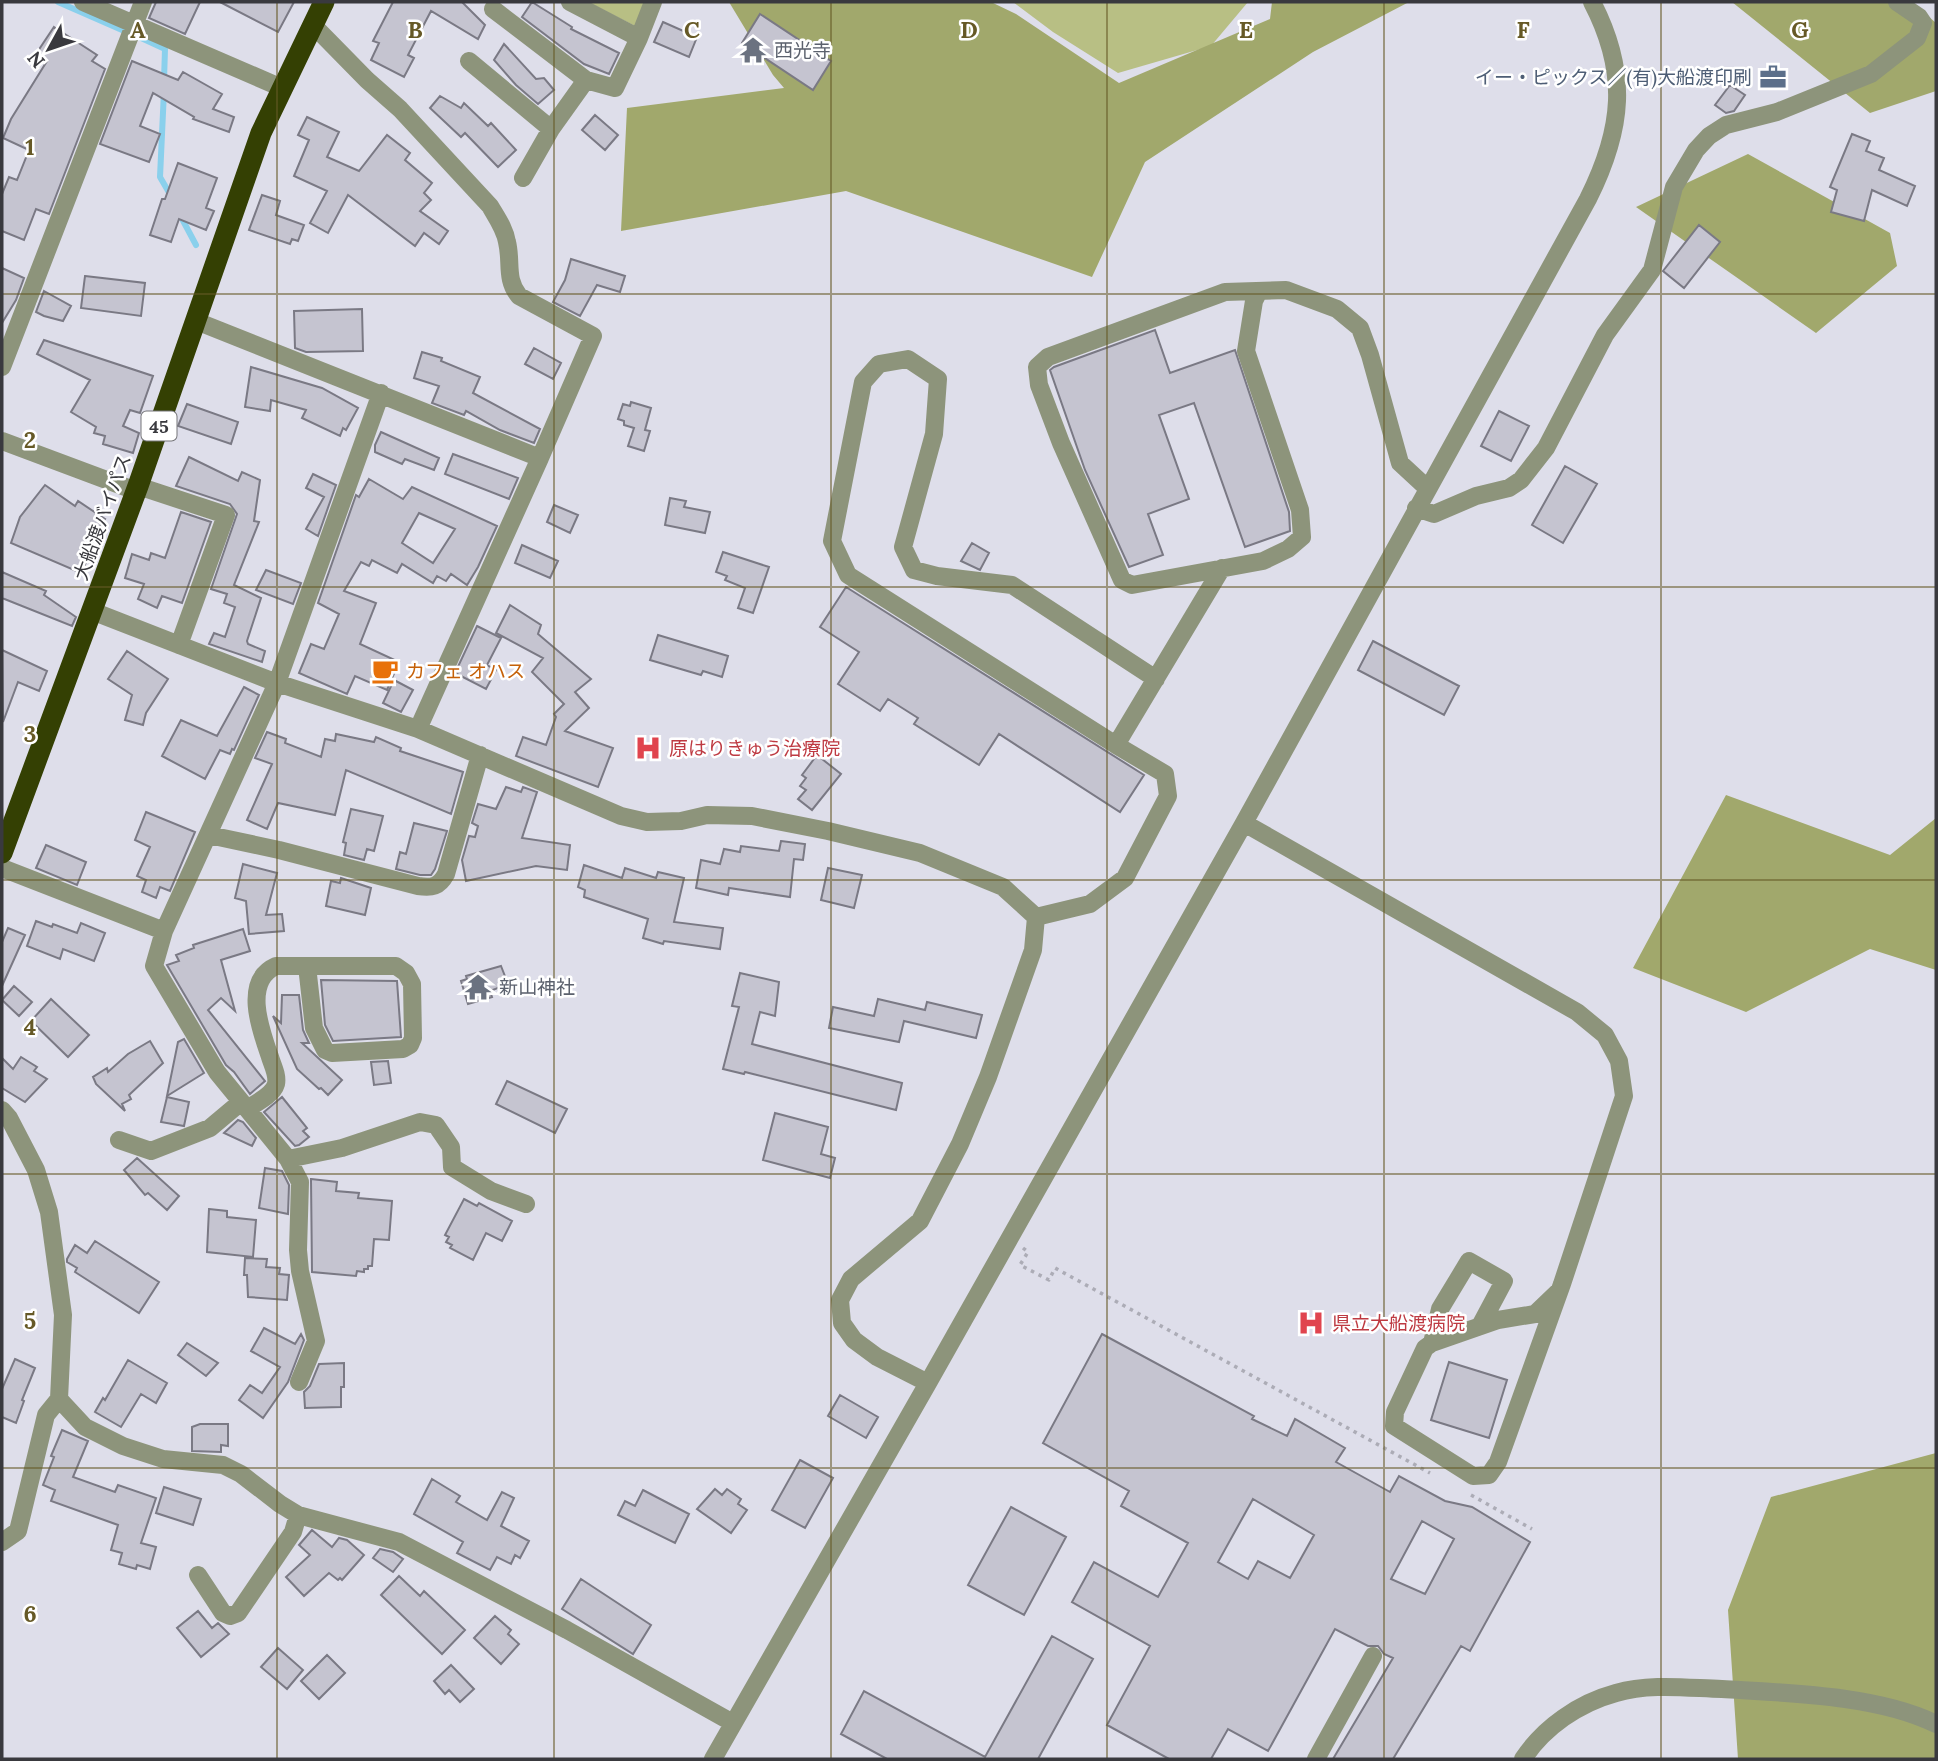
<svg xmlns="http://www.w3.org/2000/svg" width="1938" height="1761" font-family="Lora,'Noto Sans JP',serif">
	<rect width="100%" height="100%" fill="#dedeea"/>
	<path fill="#b8bf84" d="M588,2h60l-11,25z
		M1013,2h235l-37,44 -93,27 -65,-41z"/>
	<path fill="#a1a86c" d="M729,2h262l25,12 103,69 151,-64 2,-17h137l-96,50 -168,110 -53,115 -246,-86 -225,40 6,-123 157,-20 -11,-13z
		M1732,2h180l24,21v68l-66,22z
		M1748,154l142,79 7,33 -81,67 -180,-126z
		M1726,795l164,60 46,-37v152l-66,-21 -124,63 -113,-44z
		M1936,1453v306h-198l-10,-149 43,-113z"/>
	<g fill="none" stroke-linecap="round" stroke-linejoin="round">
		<path stroke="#8ad0ec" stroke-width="6" d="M58,2l64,28
			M139,37l26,12 -1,31
			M164,91l-4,86 11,19
			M180,215l16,30"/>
	</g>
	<path fill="#c5c4d0" stroke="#7a7984" stroke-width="2" fill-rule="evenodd" d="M156,2h44l-15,32 -36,-16z
		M220,2h74l-16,30z
		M393,2h69l23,23 -7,14 -47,-28 -23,44 6,3 -10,19 -33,-17 8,-17 -6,-2z
		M532,2l40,25 -1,2 48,24 -10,21 -25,-10 -62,-47z
		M760,14l71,47 -18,29 -71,-47z
		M663,22l34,15 -8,20 -35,-15z
		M54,27l43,28 -5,6 13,8 -56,145 -13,-5 -12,31 -22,-9v-37l7,-17 8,3 12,-30 -26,-12 8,-19 36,-58 -11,-7z
		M504,44l32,35 8,-1 10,12 -16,14 -22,-19 -22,-25z
		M132,61l46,19 5,-8 39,22 -9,15 21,8 -5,15 -36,-13 1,-2 -41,-24 -13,33 20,8 -11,28 -49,-18z
		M1730,85l15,10 -11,16 -8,2 -11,-8z
		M440,96l21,12 3,-5 24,23 3,-3 25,27 -18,17 -33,-34 -4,4 -31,-29z
		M595,115l23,20 -13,15 -23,-20z
		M307,117l32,15 -12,25 32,14 28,-36 23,18 -5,7 27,23 -8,10 7,7 -11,11 28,20 -9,13 -15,-11 -9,13 -67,-51 -20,38 -18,-10 17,-32 -33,-15 15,-36 -11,-5z
		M1852,134l18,7 -4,10 18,7 -5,12 36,16 -8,20 -35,-16 -8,31 -33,-9 6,-22 -7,-3z
		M178,163l39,15 -11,30 8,3 -8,19 -27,-11 -8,23 -21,-7 12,-36h3z
		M262,195l18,6 -4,14 28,10 -6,16 -6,-2 -2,5 -41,-14z
		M1699,225l21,17 -36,46 -21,-17z
		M571,259l54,17 -5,16 -23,-7 -17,31 -27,-14 12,-22z
		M2,268l22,10 -8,22 -14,23z
		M85,276l60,7 -4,33 -60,-8z
		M44,291l27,15 -8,15 -19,-5 -8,-4z
		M362,309l1,42 -57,1 -11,-4 -1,-37z
		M1155,330l15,43 65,-23 54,162 1,19 -45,16 -51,-144 -35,12 30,84 -41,15 15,41 -34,12 -44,-97 -35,-100 4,-3z
		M44,340l109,36 -13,37 -10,-3 -7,16 16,7 -6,20 -30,-9 2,-8 -11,-3 2,-6 -25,-15 19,-32 -53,-26z
		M534,348l27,15 -8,16 -28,-15z
		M422,352l20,6 -1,3 39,16 -7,16 67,36 -6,14 -34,-13 -34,-19 -2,4 -32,-12 7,-17 -25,-8z
		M251,367l71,21 36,20 -12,22 -3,-2 -3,8 -38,-18 4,-8 -35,-10 -1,11 -25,-4z
		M631,402l20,6 -6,22 5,1 -6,20 -16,-5 6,-18 -10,-3v-4l-6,-2 5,-15 7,2z
		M187,404l51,18 -7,22 -53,-18z
		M1499,411l30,15 -18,35 -30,-15z
		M381,432l58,26 -5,12 -29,-11 -3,5 -27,-12v-7z
		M453,454l65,24 -9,21 -64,-25z
		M189,457l49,24 4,-9 18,8 -6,41 5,1 -25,63 27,13 -14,43 1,3 17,7 -3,11 -53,-18 5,-11 11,4 10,-30 -11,-4 3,-9 -16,-5 26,-75 -7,-10 -54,-18z
		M1565,466l32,18 -34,59 -31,-18z
		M313,474l23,11 -18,51 -12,-7 18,-32 -18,-9z
		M369,479l34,20 9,-12 85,39 -19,41 -11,18 -16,-11 -5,7 -9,-5 -4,7 -31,-19 -5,9 -25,-13 -3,6 -8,-4 -17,29 32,12 -16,41 39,18 -12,28 -32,-14 -8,18 -48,-21 12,-29 13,5 15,-35 -21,-11 38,-108 3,2zM419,513l36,16 -22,34 -31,-20z
		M45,485l30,21 3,-5 27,18 -22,31 7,4 -9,19 -70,-30 9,-26z
		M670,498l16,3 -2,6 26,5 -5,21 -40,-8z
		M554,505l24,10 -8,18 -23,-11z
		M181,512l30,10 -29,81 -20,-7 -5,12 -19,-9 6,-15 -19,-6 7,-24 17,6 2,-7 14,5z
		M972,543l17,10 -9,17 -19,-9z
		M522,545l36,16 -8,17 -35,-15z
		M723,552l46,15 -16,46 -15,-5 7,-20 -20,-8 2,-4 -11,-4z
		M266,570l35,13 -8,21 -37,-14z
		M2,572l44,19 -2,4 32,22 -4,9 -70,-28z
		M846,587l298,188 -24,37 -121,-78 -20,31 -65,-41 4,-6 -30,-19 -8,12 -42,-27 21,-32 -39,-25z
		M510,605l31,20 -3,9 53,45 -16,13 14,16 -24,23 48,17 -15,39 -82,-31 7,-19 23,8 10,-28 -2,-3 10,-10 -32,-32 11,-14 -47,-25z
		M477,626l24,12 -14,27 9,5 -10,19 -31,-16z
		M658,635l70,21 -6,21 -19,-6 -2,4 -51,-15z
		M1373,641l86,45 -15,29 -86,-45z
		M2,650l45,21 -8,20 -21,-9 -15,40z
		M127,651l41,28 -22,34 -3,12 -18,-5 7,-25 -24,-16z
		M394,680l19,10 -12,22 -18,-9z
		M244,687l15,8 -25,55 -2,-1 -2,5 -10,-4 -15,29 -43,-23 19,-36 36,16z
		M267,732l19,7 -1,4 36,14 4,-18 10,2 1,-7 38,8 2,-5 25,11 -1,3 63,21 -12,42 -105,-44 -11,45 -57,-12 -11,26 -20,-9 25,-56 -17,-6z
		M817,755l24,19 -29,36 -14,-11 8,-9 -6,-4 6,-8 -4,-3z
		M506,787l15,5 2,-5 14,5 -15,46 48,7 -3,25 -31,-4 -70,15 -4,-21 7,-24 6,1 3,-11 -6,-3 6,-19 18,5z
		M351,809l32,7 -9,35 -7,-2 -3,11 -20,-5 2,-12 -3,-1z
		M146,812l49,20 -25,59 -10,-4 -4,11 -14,-6 4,-12 -9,-4 13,-29 -15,-7z
		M414,823l33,8 -12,38 -4,6h-11l-24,-6 4,-17 6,2z
		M781,841l24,3 -2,16 -9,-1 -4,38 -61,-9 -1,7 -32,-7 5,-28 19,4 4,-15 16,3 1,-6 38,5z
		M46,845l40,17 -9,23 -41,-17z
		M243,864l34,9 -11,42 16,-1 2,17 -35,3 -3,-33 -11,-3z
		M584,865l38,13 3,-10 31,10 2,-6 26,6 -10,44 49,6 -3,21 -56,-8 -1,3 -20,-6 5,-19 -64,-22 1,-7 -7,-3z
		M828,868l34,7 -8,33 -33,-8z
		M341,878l30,10 -6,27 -39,-9 5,-25 9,2z
		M36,921l16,6 1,-3 24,9 4,-10 24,10 -11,28 -31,-12 -3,10 -33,-13z
		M8,928l17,7 -23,51v-44z
		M243,929l7,22 -29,9 14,51 -14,-13 -13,12 57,71 -15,13 -16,-22 -8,-7 -59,-100 12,-4 -3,-6 18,-7 -1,-3z
		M501,966l7,18 -18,7 2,6 -24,7 -7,-23 6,-2 -1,-3z
		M740,973l39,9 -4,34 -15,-4 -8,32 150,39 -6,27 -151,-38 -1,2 -21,-5 16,-62 -7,-1z
		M321,980l76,1 4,56 -68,4 -8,-16z
		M14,986l18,16 -13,14 -17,-16z
		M282,995h17l4,35 6,13h-7l40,37 -14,15 -7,-7 -2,1 -22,-20 -24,-53 8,7z
		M51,999l38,36 -21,22 -37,-36z
		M878,999l47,11 2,-8 55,13 -6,23 -72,-17 -5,21 -70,-14 4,-21 41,9z
		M184,1039l20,34 -37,23 11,-54z
		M150,1041l13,22 -34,32 2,4 -9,5 3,7 -29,-27 -3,-7 14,-9 1,4 20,-18z
		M21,1057l16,10 -3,4 13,8 -22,23 -23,-14v-30l11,11z
		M388,1061l3,22 -17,2 -3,-23z
		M507,1081l60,28 -12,24 -59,-29z
		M167,1097l22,5 -5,24 -23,-4z
		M282,1097l25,31 -4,3 6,6 -10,8 -4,1 -31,-34z
		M775,1113l53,14 -7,27 14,4 -5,20 -67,-18z
		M238,1120l5,2 13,16 -4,8 -28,-13z
		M137,1158l42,38 -12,14 -19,-17 -3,2 -21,-25z
		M265,1168l17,3 7,14 -1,29 -29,-6z
		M311,1179l26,3 -1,9 23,2 -1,5 34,3 -3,39 -15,-1 -2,27h-4v3h-4v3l-7,-1 -1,5 -44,-4z
		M464,1199l13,7 2,-3 33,18 -10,20 -16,-8 -13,27 -23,-12 2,-3 -6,-3 3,-5 -4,-2z
		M209,1209l18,2v6l29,3 -3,37 -46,-5z
		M95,1241l64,41 -20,31 -64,-41 2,-4 -10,-6v-3l8,-14 12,8z
		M245,1258l22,1 -1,8 14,1 -1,6 10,1 -2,25 -39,-3 -1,-22h-3z
		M264,1328l31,16 6,-10 3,6 -16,42 -25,36 -24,-18 11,-15 12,8 18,-26 -29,-16z
		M1102,1334l152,82 -2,3 35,17 8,-17 50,29 -9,14 54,30 9,-16 46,25 27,6 58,35 -60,109 -9,-5 -68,113h-60l60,-101 -9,-4 -6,-8h-10l-33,-17 -67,122 -40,-22 -17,30h-42l-62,-34 43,-79 -78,-44 22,-40 64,35 30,-54 -67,-37 8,-15 -86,-48zM1253,1499l61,36 -24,43 -32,-17 -10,18 -30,-17zM1422,1521l32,18 -29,55 -34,-15z
		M187,1343l31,20 -12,13 -28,-21z
		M15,1359l20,9 -13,32 2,1 -8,22 -14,-6v-28z
		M128,1360l39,23 -11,20 -15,-9 -20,33 -26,-15 8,-14 2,2z
		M1449,1362l58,18 -18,58 -58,-18z
		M344,1363v24h-3v20l-36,1 -1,-16 6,-6 9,-22z
		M840,1395l38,22 -12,21 -38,-22z
		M200,1424h28v22l-7,-1v7l-29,-1v-24z
		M62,1430l26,11 -15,36 42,15 3,-7 38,13 -15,45 15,4 -6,22 -13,-4 -1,4 -17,-5 3,-11 -11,-3 7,-25 -67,-24 4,-11 -12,-5 11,-28 -3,-1z
		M800,1460l33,18 -28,50 -33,-18z
		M432,1479l28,17 -4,6 31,18 15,-28 12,6 -13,28 28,15 -9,17 -5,-3 -4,9 -14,-7 -7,13 -33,-17 6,-11 -49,-28z
		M164,1487l37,12 -8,26 -37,-12z
		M715,1489l7,6 5,-6 14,10 -3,5 9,6 -16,23 -34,-24z
		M643,1490l46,24 -14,29 -57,-28 7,-14 10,5z
		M1011,1507l55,30 -42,78 -56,-30z
		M312,1530l20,17 7,-9 8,2 17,15 -22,25 -2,-2 -2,2 -9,-7 -25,23 -18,-19 24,-22 -11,-10z
		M380,1549l13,3 10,7 -10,13 -20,-14z
		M399,1576l21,20 4,-5 41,39 -23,24 -61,-59z
		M581,1579l70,46 -18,29 -71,-45z
		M198,1611l14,17 6,-5 11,11 -28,23 -24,-29z
		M495,1616l16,14 -3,4 11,10 -18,20 -27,-26z
		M1052,1636l41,23 -55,100h-151l-46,-25 23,-43 121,66z
		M278,1648l25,22 -16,19 -26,-22z
		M327,1655l18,18 -26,26 -18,-18z
		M451,1665l23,24 -14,13 -11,-12 -4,4 -11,-13z"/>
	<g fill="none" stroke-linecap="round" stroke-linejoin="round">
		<path stroke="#acacb6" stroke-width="3.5" stroke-dasharray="3.5 5" stroke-linecap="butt" d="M1023,1248l5,4 -8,13 29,15 6,-12 375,205
			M1471,1495l61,34"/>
		<path stroke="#8d947b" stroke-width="18" d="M83,2l199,86
			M570,2l69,36 14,-36
			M493,9l93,71 29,8 24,-50
			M313,25l54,55 33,29 90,97c7,12 15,23 17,36 5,20 -2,37 12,54l74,40 -53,122
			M469,61l82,68
			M523,178l28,-49 35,-49
			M1259,291l-5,10 -8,50 54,159 2,27 -14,12 -25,12 -131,24 -10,-5 -61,-137 -22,-58 -2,-18 11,-10 177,-65 61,-2 51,19 23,19 10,27 30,108 27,25
			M196,321l344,137 -122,271
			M2,367l141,-365
			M2,441l134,50
			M138,486l88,29 -47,130
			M1416,508l18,6 42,-18 33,-8 12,-8 25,-32 59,-113 47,-65 22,-83 22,-37 13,-14 17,-11 51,-13 94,-38 46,-36 6,-15 -4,-6 -22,-15
			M92,611l185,72 141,46 203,87 26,6 34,-1 26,-6 45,1 76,15 92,22 83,34 33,30 -3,33 -45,127 -28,67 -40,77 -69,58 -11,21 2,23 12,17 23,17 51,26
			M1156,679l-144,-94 -75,-9 -23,-6 -11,-23 31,-113 4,-55 -30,-20 -29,5 -16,18 -31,159 16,34 268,170 106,-177
			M1244,823l333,189 28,23 14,26 5,35 -62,188 -64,178 -9,13 -16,1 -79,-50 1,-14 30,-64 7,-5 66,-23 37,-6 24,-23
			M209,835l70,15 139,36c14,2 21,1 28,-12l34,-119
			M2,868l162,63 113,-248 104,-290
			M1036,917l54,-13 35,-26 43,-82 -3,-22 -49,-29
			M164,931l-10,35 63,106 71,87 54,-11 78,-26 16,3 15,22 1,20 39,24 35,13
			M247,1109c9,-6 26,-14 29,-25 2,-9 -4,-20 -6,-27 -9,-26 -28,-76 6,-91h120l10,7 6,11 1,54 -3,7 -7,4 -71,4 -7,-3 -11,-22 -7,-62
			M2,1110l7,8 27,52 13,42 14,103 -4,84 -13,16 -28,116 -16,11
			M119,1140l32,11 59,-23 31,-26
			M288,1159l12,23 -2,68 2,21 16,70 -17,41
			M1432,1343l8,-34 29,-48 35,20 -24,45
			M59,1399l26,28 38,19 40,13 60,6 18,9 39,30 18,11 101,27 168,88 166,93
			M198,1575l25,38 7,3 8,-3 55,-81 5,-17
			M713,1759l215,-376 316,-560 344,-624c35,-70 41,-126 4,-197
			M1316,1759l57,-103
			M1523,1759c21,-32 56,-56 93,-66 34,-10 71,-5 106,-4 65,4 156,6 214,35"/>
		<path stroke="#344003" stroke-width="21" d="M2,853l136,-367 123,-353 63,-131"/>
	</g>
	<path fill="none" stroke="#665926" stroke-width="2" stroke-opacity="0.55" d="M277,2v1757M554,2v1757M831,2v1757M1107,2v1757M1384,2v1757M1661,2v1757M2,294h1934M2,587h1934M2,880h1934M2,1174h1934M2,1468h1934"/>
	<defs>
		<g id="temple-bare" transform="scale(2.1)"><path d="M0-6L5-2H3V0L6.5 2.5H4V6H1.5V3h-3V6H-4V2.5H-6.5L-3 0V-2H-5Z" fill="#6b7280" stroke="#fff" stroke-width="2.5" paint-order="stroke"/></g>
		<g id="office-bare" transform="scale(2.1)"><path d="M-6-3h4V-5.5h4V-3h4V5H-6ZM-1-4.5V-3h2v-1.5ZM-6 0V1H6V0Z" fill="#5c6f8a" stroke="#fff" stroke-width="2.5" paint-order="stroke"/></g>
		<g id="cafe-bare" transform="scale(2.1)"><path d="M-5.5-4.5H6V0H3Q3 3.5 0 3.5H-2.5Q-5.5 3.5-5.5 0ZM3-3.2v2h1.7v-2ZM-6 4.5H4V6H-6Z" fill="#e8710a" stroke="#fff" stroke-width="2.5" paint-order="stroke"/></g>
		<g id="hospital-bare" transform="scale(2.1)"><path d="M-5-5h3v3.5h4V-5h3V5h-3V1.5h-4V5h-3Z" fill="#e0444e" stroke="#fff" stroke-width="2.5" paint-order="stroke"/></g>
	</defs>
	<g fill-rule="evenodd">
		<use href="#temple-bare" x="753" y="50"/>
		<use href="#office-bare" x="1773" y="77"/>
		<use href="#cafe-bare" x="385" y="671"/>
		<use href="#hospital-bare" x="648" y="748"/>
		<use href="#temple-bare" x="478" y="987"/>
		<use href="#hospital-bare" x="1311" y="1323"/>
	</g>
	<g text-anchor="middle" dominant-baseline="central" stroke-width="5" stroke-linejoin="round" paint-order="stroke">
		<rect fill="#fff" stroke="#747478" stroke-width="2" x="141.5" y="411.5" width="35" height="29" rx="5"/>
		<g font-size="18" font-weight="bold" fill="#39393e">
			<text x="159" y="426">45</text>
		</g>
		<g font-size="19" fill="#5b616d" stroke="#fff" text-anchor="start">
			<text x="774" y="50">西光寺</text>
			<text x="499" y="987">新山神社</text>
		</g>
		<g font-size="19" fill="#4e5e75" stroke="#fff" text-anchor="end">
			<text x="1752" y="77">イー・ピックス／(有)大船渡印刷</text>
		</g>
		<g font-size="19" fill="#39393e" stroke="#fff">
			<text transform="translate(102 517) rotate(-70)">大船渡バイパス</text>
		</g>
		<g font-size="19" fill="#c56008" stroke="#fff" text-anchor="start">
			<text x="406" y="671">カフェ オハス</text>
		</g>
		<g font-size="19" fill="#be3a42" stroke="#fff" text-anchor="start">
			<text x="669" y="748">原はりきゅう治療院</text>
			<text x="1332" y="1323">県立大船渡病院</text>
		</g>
	</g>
	<g font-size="23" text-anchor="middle" font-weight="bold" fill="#665926" stroke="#fff" stroke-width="5" stroke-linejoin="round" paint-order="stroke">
		<text x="138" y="38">A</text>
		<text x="415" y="38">B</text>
		<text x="692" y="38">C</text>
		<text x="969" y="38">D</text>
		<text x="1246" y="38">E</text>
		<text x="1523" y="38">F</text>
		<text x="1800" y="38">G</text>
		<text x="30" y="155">1</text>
		<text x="30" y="448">2</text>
		<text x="30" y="742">3</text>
		<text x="30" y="1035">4</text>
		<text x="30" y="1329">5</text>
		<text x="30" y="1622">6</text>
	</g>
	<rect width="1938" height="1761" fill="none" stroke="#39393e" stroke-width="7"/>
	<g transform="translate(49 49) rotate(230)" stroke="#ffffff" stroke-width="5" paint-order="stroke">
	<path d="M0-5L12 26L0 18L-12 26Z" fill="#39393e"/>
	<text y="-10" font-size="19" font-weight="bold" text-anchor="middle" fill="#39393e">N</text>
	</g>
</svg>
